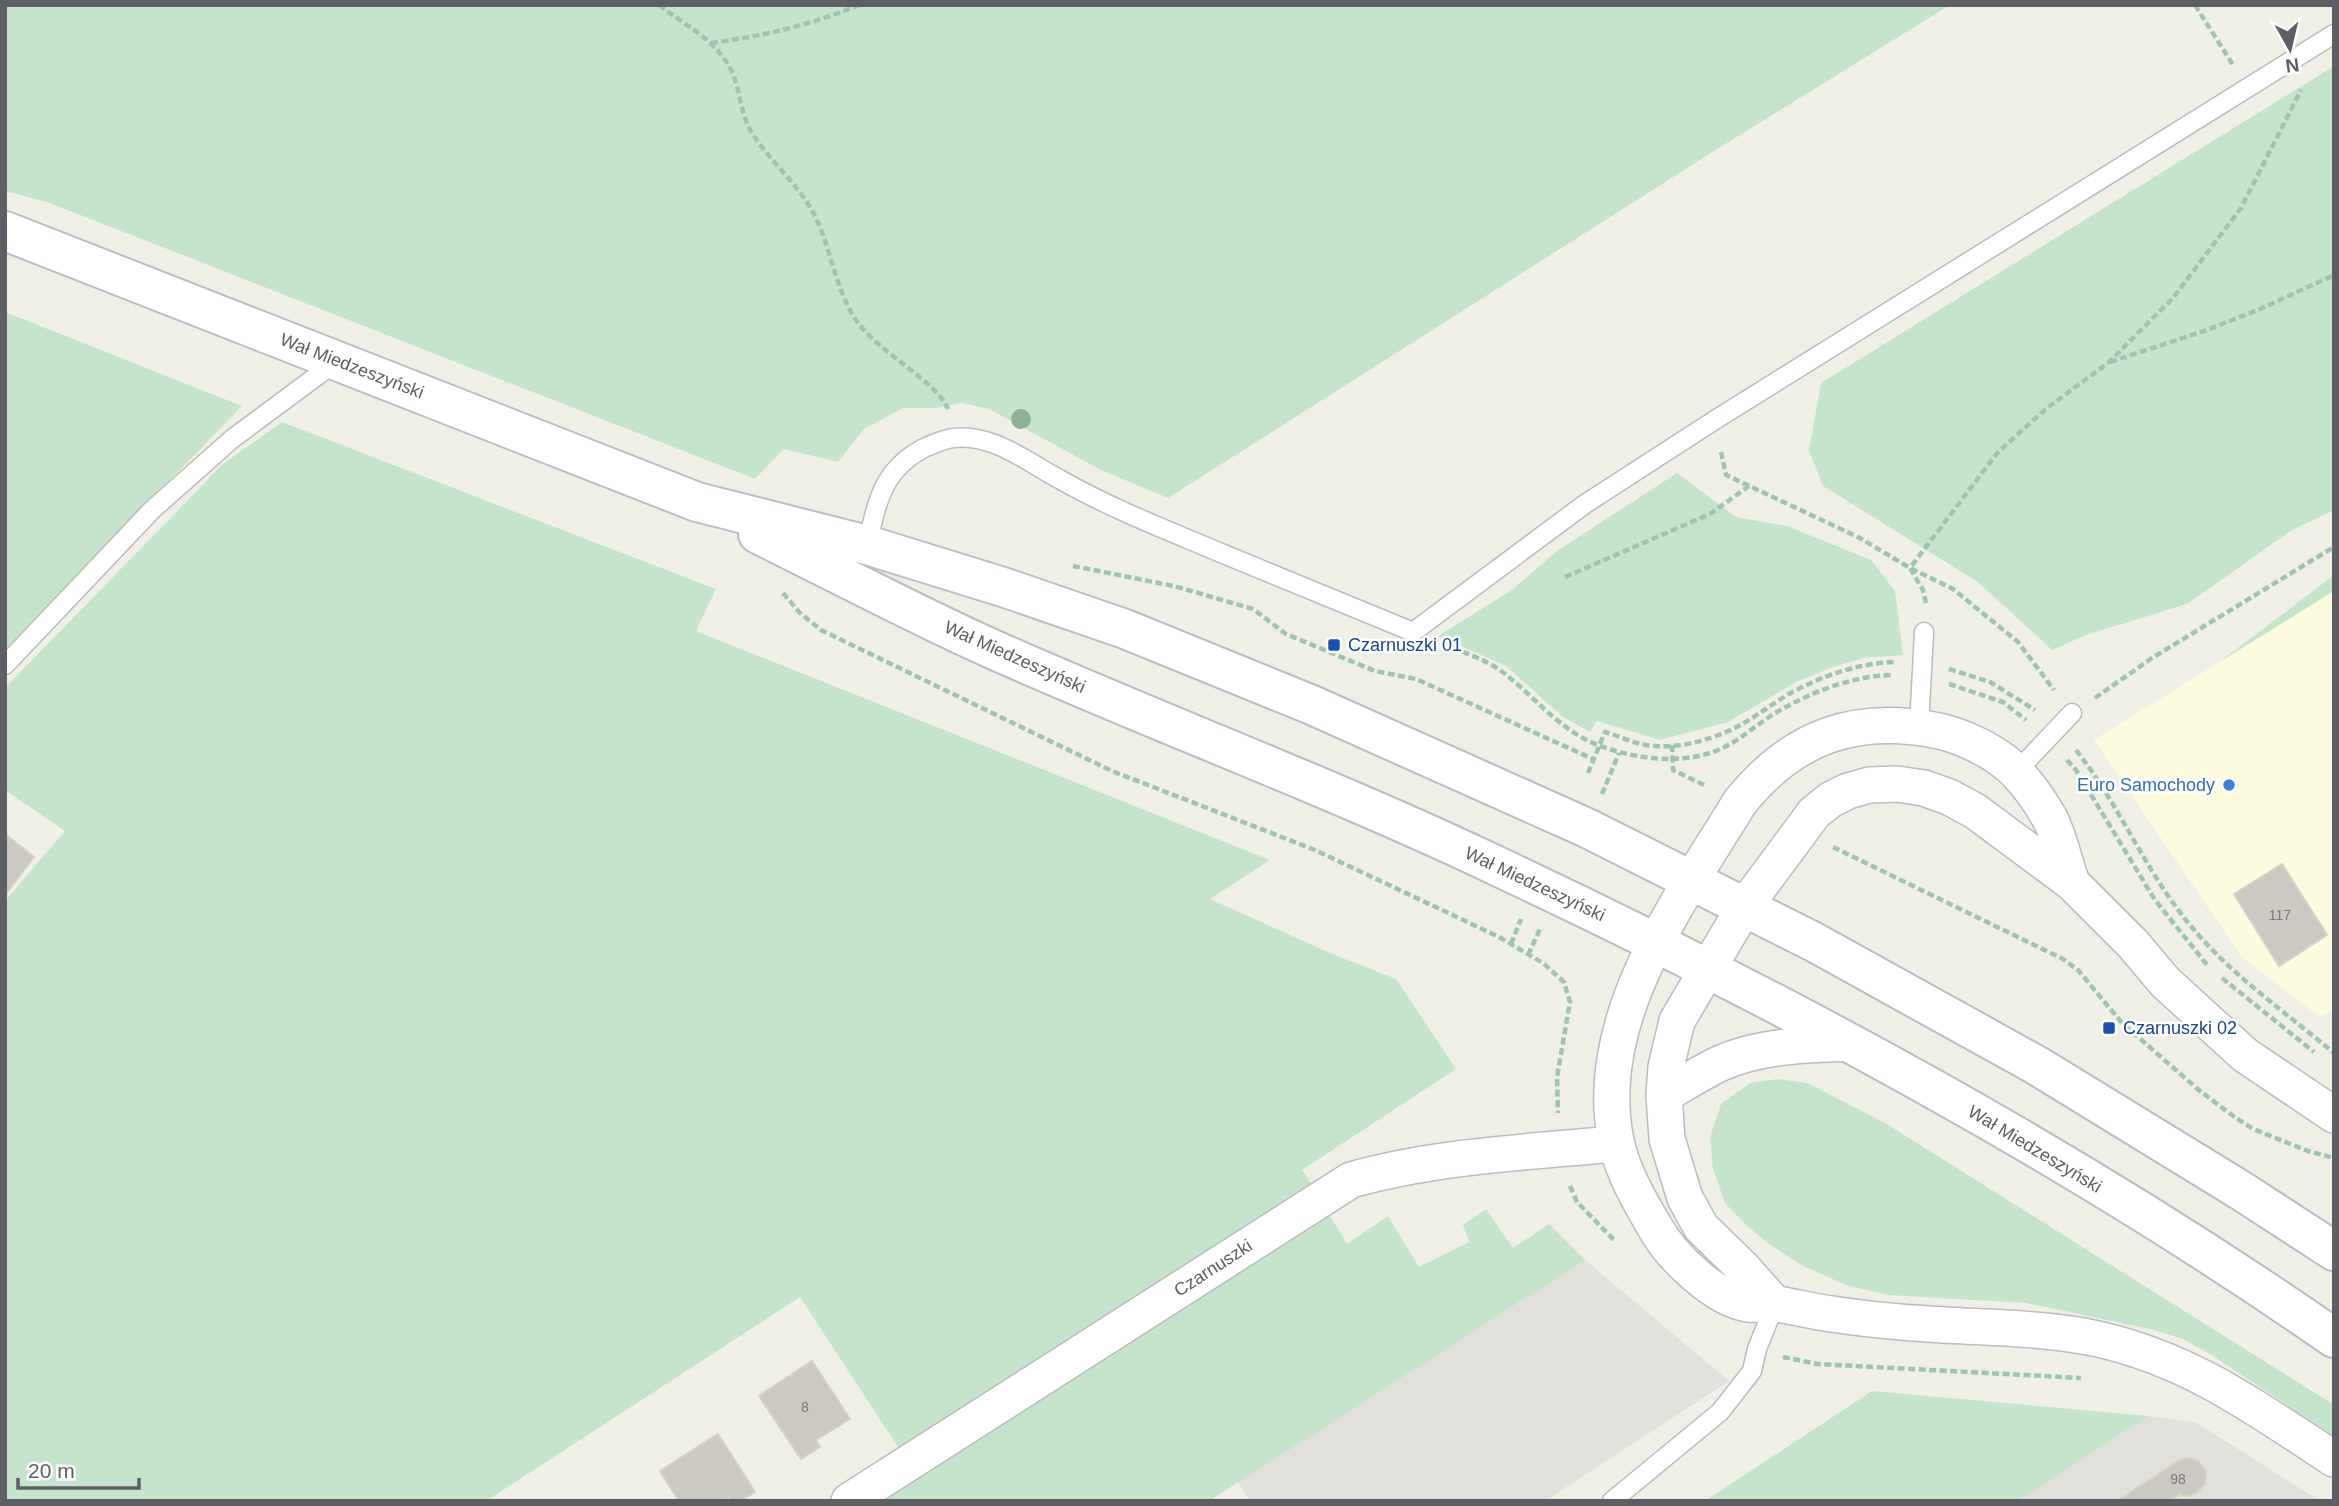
<svg xmlns="http://www.w3.org/2000/svg" width="2339" height="1506" font-family="Arial,sans-serif">
	<rect width="100%" height="100%" fill="#efefe6"/>
	<path fill="#fcfbde" d="M2334,591v422l-4,-2 -10,6 -78,-60 -148,-217z"/>
	<path fill="#e1e0da" d="M1585,1260l144,121 -184,120h-295l-12,-19z
		M2149,1416l48,7 123,78h-303z"/>
	<path fill="#c4e5cb" d="M5,5h1945l-236,146 -546,347 -67,-28 -112,-61 -27,-6 -26,5h-33l-39,21 -26,33 -54,-13 -29,30 -708,-277 -42,-11z
		M2334,66v444l-42,20 -105,74 -101,31 -34,15 -74,-68 -155,-96 -14,-35 12,-68z
		M5,312l237,94 -237,244z
		M282,422l434,167 -20,42 574,229 -60,39 120,54 66,26 60,90 -154,101 9,13 -409,270 -102,-156 -314,204h-481v-600l60,-70 -60,-41v-102l218,-224z
		M1677,473l59,44 51,9 84,34 24,31 8,64 -39,3 -31,9 -37,15 -68,40 -68,18 -63,-19 -7,11 -27,-15 -57,-51 -68,-30 74,-46 45,-39z
		M2334,575v16l-116,72z
		M1778,1079l29,4 78,40 449,282v31l-124,-82 -27,-15 -33,-10 -124,-26 -138,-8 -42,-10 -43,-19 -31,-20 -25,-20 -22,-23 -12,-34 -3,-32 11,-33 29,-21z
		M1326,1209l21,35 41,-28 31,51 50,-25 -6,-17 23,-16 27,39 36,-24 36,36 -376,241h-333z
		M1872,1391l277,25 -132,85h-312z"/>
	<path fill="#cbc9c2" stroke="#d3d2c5" stroke-width="2" d="M5,834l29,23 -29,38z
		M2282,864l45,71 -48,31 -45,-72z
		M812,1361l38,58 -34,21 4,7 -19,12 -42,-63z
		M718,1434l37,58 -15,9h-9l-2,-4 -6,4h-44l-19,-30z
		M2191,1458l8,4 7,9 -1,13 -9,9 -9,3 -7,-2 -11,7h-52l65,-42z"/>
	<g fill="none" stroke-linecap="round" stroke-linejoin="round">
		<g stroke="#bbbcc1" stroke-width="21">
			<path id="lane" d="M866,549c11,-44 14,-78 58,-101 9,-4 20,-9 30,-10 38,-5 75,25 107,42 51,29 106,50 160,73 64,26 128,53 192,79l172,-128 133,-86 616,-384
				M5,665l147,-155 80,-71 105,-78
				M1919,727l5,-95
				M2016,772l56,-59
				M1612,1501l108,-89 32,-41 5,-22 18,-45"/>
		</g>
		<g stroke="#bbbcc1" stroke-width="38">
			<path id="street" d="M2072,883c-8,-21 -12,-46 -23,-66 -8,-14 -20,-31 -31,-43 -19,-21 -53,-37 -79,-43 -83,-17 -146,5 -199,71 -60,99 -149,216 -124,339 6,30 24,61 40,88 16,28 59,70 92,75 10,1 20,-1 30,0 18,3 36,8 54,10 32,5 64,8 96,10 57,4 114,3 170,15 93,21 158,69 236,120
				M1664,1095c19,-11 38,-23 57,-32 42,-18 86,-18 130,-20
				M1775,1304l-33,-37 -41,-40 -16,-29 -18,-59 -3,-44 2,-28 11,-46 68,-115 69,-93 16,-13 18,-9 21,-6 28,-1 27,4 25,9 26,14 97,72 61,61 32,38 80,73 89,60
				M849,1501l502,-321c86,-24 176,-28 265,-36"/>
		</g>
		<g stroke="#bbbdc3" stroke-width="42">
			<path id="secondary" d="M5,231l692,271 170,43 139,43 119,41 187,76 275,123 227,114 222,123 204,125 94,61
				M758,534c77,38 154,79 232,114 168,75 341,139 507,218 289,136 574,289 837,472"/>
		</g>
		<path stroke="#9ec5b2" stroke-width="4.5" stroke-dasharray="7 3.5" stroke-linecap="butt" d="M659,5c27,21 58,35 73,67 9,20 8,42 20,61 19,30 48,52 64,85 15,32 19,68 38,99 21,34 82,63 94,92
			M2195,5l38,60
			M711,43c53,-7 99,-18 148,-38
			M2110,362l94,-31 54,-21 76,-35
			M1721,452l5,23 132,62 52,31 43,21 65,53 36,48
			M1073,566l101,20 79,23 33,25 89,37 41,8 177,80
			M1565,577l145,-63 39,-28
			M783,593l16,19 22,18 291,141 203,79 184,87 44,26 21,19 6,20 -13,75 1,36
			M1926,603l-3,-13 -13,-22 88,-116 49,-44 61,-45 65,-65 68,-90 60,-118
			M1443,644c19,8 42,15 58,27 35,26 60,62 102,76 35,12 75,17 110,5 25,-9 42,-27 64,-40 34,-20 75,-36 115,-37
			M1949,669l41,13 45,28
			M1949,684l54,18 23,18
			M2095,698l57,-40 182,-111
			M1672,745l1,25 33,16
			M2076,750c43,54 69,121 114,175 40,49 95,87 144,128
			M2067,760l9,10 79,130 53,66
			M1588,773l17,-41c14,4 27,11 41,13 33,5 70,-6 98,-22 17,-10 32,-22 50,-32 32,-16 65,-28 101,-29
			M1602,794l17,-41
			M1833,847l230,112 15,11 44,53 78,68 36,27 17,11 55,22 26,7
			M1511,944l10,-25
			M1528,955l12,-26
			M2222,978l92,74
			M1570,1186l7,16 38,39
			M1783,1357l35,7 263,14"/>
		<use href="#lane" stroke="#fff" stroke-width="18"/>
		<use href="#street" stroke="#fff" stroke-width="35"/>
		<use href="#secondary" stroke="#fff" stroke-width="38"/>
	</g>
	<circle fill="#8bb291" cx="1021" cy="419" r="10"/>
	<g fill="#1a4fb4" stroke="#fff" stroke-width="2.5">
		<rect x="1327" y="638" width="14" height="14" rx="3.5"/>
		<rect x="2102" y="1021" width="14" height="14" rx="3.5"/>
	</g>
	<circle fill="#3f7fe0" stroke="#fff" stroke-width="2.5" cx="2229" cy="785" r="7"/>
	<g text-anchor="middle" dominant-baseline="central" stroke-width="5" stroke-linejoin="round" paint-order="stroke">
		<g font-size="14" fill="#797a7c">
			<text x="2280" y="915">117</text>
			<text x="805" y="1407">8</text>
			<text x="2178" y="1479">98</text>
		</g>
		<g font-size="18" fill="#5e5f65" stroke="#fff">
			<text transform="translate(352 366) rotate(21)">Wał Miedzeszyński</text>
			<text transform="translate(1015 657) rotate(24)">Wał Miedzeszyński</text>
			<text transform="translate(1535 884) rotate(25)">Wał Miedzeszyński</text>
			<text transform="translate(2035 1149) rotate(31)">Wał Miedzeszyński</text>
			<text transform="translate(1213 1268) rotate(-33)">Czarnuszki</text>
		</g>
		<g font-size="18" fill="#164399" stroke="#fff" text-anchor="start">
			<text x="1348" y="645">Czarnuszki 01</text>
			<text x="2123" y="1028">Czarnuszki 02</text>
		</g>
		<g font-size="18" fill="#366cbe" stroke="#fff" text-anchor="end">
			<text x="2215" y="785">Euro Samochody</text>
		</g>
	</g>
	<rect width="2339" height="1506" fill="none" stroke="#5e5f65" stroke-width="14"/>
	<g transform="translate(2290 49) rotate(172)" stroke="#ffffff" stroke-width="5" paint-order="stroke">
	<path d="M0-5L12 26L0 18L-12 26Z" fill="#5e5f65"/>
	<text y="-10" font-size="19" font-weight="bold" text-anchor="middle" fill="#5e5f65">N</text>
	</g>
	<path d="M18 1478v10h121v-10" fill="none" stroke="#5e5f65" stroke-width="3.5"/>
	<text x="28" y="1478" font-size="21" fill="#5e5f65" stroke="#ffffff" stroke-width="5" paint-order="stroke">20 m</text>
</svg>
